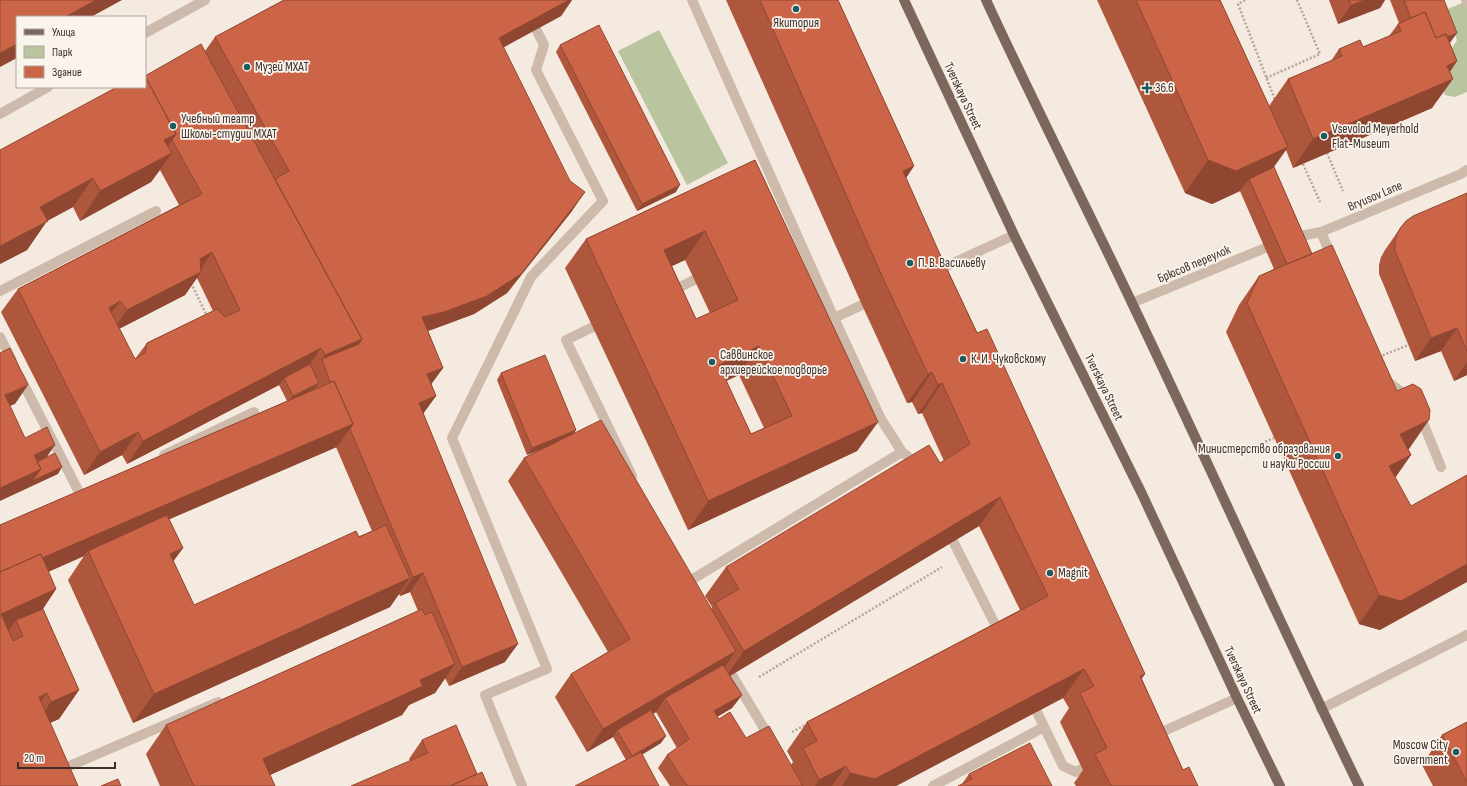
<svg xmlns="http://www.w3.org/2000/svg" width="1467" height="786" font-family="'Sofia Sans Condensed',sans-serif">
	<rect width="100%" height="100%" fill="#f4eae0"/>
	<path fill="#b8c59e" d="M1467,1v91l-12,5 -10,-2 -12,-28 4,-10 15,-9 5,-8 -12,-30z
		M659,30l69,133 -41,22 -69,-134z"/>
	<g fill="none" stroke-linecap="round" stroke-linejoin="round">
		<path stroke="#baa494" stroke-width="2.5" stroke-dasharray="2 2" stroke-linecap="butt" d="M1245,0l-7,4 37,96
			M1266,78l54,-24 -23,-54
			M1327,153l16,38
			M1303,164l17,38
			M191,283l16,33
			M1258,445l16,-7
			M759,677l183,-110
			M792,732l17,-9"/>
		<path stroke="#cebaaa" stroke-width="10" d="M692,0l142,318 47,101 21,33 9,7 4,8
			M1466,0l1,2
			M1321,232l12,28
			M934,272l80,-37
			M0,291l156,-80
			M679,295l-3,-6 18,-9
			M834,318l28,-13
			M593,327l-27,13 66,136
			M0,337l12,24
			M20,377l60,117
			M1384,379l26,19
			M1420,415l21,52
			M164,455l90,-43
			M953,541l48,95
			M687,588l1,-6 214,-130
			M732,675l39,65
			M1321,709l146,-74
			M1037,712l26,54 13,6 7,-4
			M1153,736l84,-38
			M58,771l160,-69
			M522,786l-37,-91 62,-26 -95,-231 79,-161 72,-76 -67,-131 8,-25 -8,-16
			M933,786l111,-59"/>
		<path stroke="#cebaaa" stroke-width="10" d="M145,33l60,-33
			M0,114l48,-27
			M1291,238l30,-6 140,-58 6,-4
			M1132,303l133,-55"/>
		<path stroke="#7d665b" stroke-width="10" d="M904,0l110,235 128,259 95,204 43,88
			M986,0c47,102 98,202 146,303 77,161 149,323 227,483"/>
		<path stroke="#baa494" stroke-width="2.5" stroke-dasharray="2 2" stroke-linecap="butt" d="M1379,357l29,-12"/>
	</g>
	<path fill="#af573d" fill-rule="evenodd" d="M284,0h288l-11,16 -58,31 69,164 -65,82 -33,21 -46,17 15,37 -12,16 5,12 -13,17 82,249 -56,24 -4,-8 -10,15 -26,12 -7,10 -132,60 5,11h-115l-14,-32 20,-29 252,-114 -8,-19 -10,4 -1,-2 -9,13 -257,116 -65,-143 16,-24 -36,16 8,17 -13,20 36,81 -20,29 -9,4 -50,63v-261l287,-124 -8,-16 -152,79 -5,-9 -38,20 -83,-163 17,-23 161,-84 -19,-35 -9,12 -71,39 -7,-14 -26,14 -20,29 -27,14 205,-213 10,-14zM197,278l16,33 -66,32 -12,16 -16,-30 66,-34zM336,447l36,84 -178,74 -21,-44 10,-13 -14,-29z
		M726,0h112l76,166 -8,12 32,72 204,429 41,91 15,16h-122l-2,-3 9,-13 -23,-48 9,-14 -6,-10 -167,88h-226l-12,-18 9,-13 10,-7 -21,-36 -3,2 8,29 -18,11 -17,6 -13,-23 -26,15 -32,-55 16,-23 37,-22 -100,-171 16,-23 15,-8 -12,5 -30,-75 4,-7 75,57 -2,3 137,176 1,-2 -7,-11 21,-29 218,-106 -22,-48 -4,1 -6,-12 -5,1 -45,-98zM979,526l41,84 -213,112 -20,29 6,11 -2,3 -45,-27 -27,-19 -2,-2 15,-9 10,-13 -12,-19z
		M1097,0h123l49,106 19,-27 43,-18 8,-12 24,-2 26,-11 9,-12 1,-1 -9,-23h54l6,44 7,17 -7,11 -18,36 -139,60 -7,-18 -12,17 38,87 99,201 -16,22 -15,153 -21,-6 -133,-292 13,-27 20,-29 15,-7 -34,-78 -28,13 -27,-11z
		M1329,0h56l-5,8 -42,16z
		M560,45l116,147 -39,19 -81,-159z
		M755,160l123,262 -21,29 -169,79 -123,-262 21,-29zM685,260l25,53 -14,6 -24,-53zM739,375l25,53 -13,6 -25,-53z
		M1467,193v182l-13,6 -13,-30 -26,10 -33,-80 -3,-7v-9l2,-8 4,-7 16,-23z
		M1467,722v64h-34l-11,-21 20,-30z
		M422,740l55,34 -67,-13 -1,-2z
		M969,774l83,12 -90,-2z"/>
	<path fill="#8f4732" d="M96,0h26l-31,17h-26z
		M569,0h3l-11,16 -75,41 13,-19z
		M1365,0h20l-5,8 -42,16 13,-19z
		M1457,33l-10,14h-25z
		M17,44v14l-17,9v-14z
		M1457,61l-16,23 12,-5 -21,29 -139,60 20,-29 134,-73z
		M176,134l-18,27 14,-8 -21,29 -71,39 20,-30 64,-51z
		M1288,147l-24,33 -15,-1 -9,12 -28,13 -27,-11 23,-33z
		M914,166l-20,29 9,-24z
		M93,178l-20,29 -26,14 -20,29 -27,14v-18l40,-39z
		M680,185l-4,7 -39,19 5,-7z
		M585,192l-13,19 -65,82 -33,21 -43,16 -22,5 13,-18z
		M705,231l-20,29 -41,19 20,-29z
		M212,252l-15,23 4,-3 -16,23 -74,38 16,-23 73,-51z
		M120,301l-17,23 6,-16z
		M1457,328l-16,23 -26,10 16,-23z
		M362,339l-16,24 -24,-4 3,-4z
		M759,346l-20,29 -41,19 21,-29z
		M321,348l-16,23 -21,7 -5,7 -152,79 16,-23z
		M1467,362v13l-13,6z
		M443,368l-13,18 -3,-12z
		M932,372l-20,30 -5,1 21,-29z
		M319,383l-5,6 -26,14 5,-7z
		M942,383l-20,30 -4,1 20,-29z
		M28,385l-13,19 -15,6 5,-15z
		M436,396l-13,18 -4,-11z
		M1429,420l-20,29 -29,14 20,-29z
		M878,422l-21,29 -169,79 20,-29z
		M353,424l-16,23 -248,107 -1,-3 -4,5 -84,37v-17z
		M576,430l-5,7 -44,18 5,-7z
		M138,432l-16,23 -38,20 16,-23z
		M55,445l-13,19 -15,7 7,-16z
		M1411,455l-20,29 -2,-18z
		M62,467l-4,7 -58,27v-13l41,-19z
		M1000,497l-21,29 -256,154 21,-29z
		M183,548l-21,29 8,-23z
		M1467,564v18l-87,48 -21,-6 20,-29z
		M423,573l-13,19 -10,4 13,-19z
		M410,578l-20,29 -257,116 21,-29z
		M56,589l-20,30 -20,1 -7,10 -9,4 1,-20z
		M518,644l-13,18 -56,24 13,-19z
		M736,651l-16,23 -55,24 -9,14 -37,21 -2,-3 -4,7 -26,15 16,-23z
		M455,664l-20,29 -26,12 -7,10 -156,71 17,-27 157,-79z
		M1084,669l-21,29 -167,88h-54l8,-13z
		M1145,674l-20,29 15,-27z
		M79,690l-20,29 -29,12 21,-29z
		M47,693l-21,30 13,-26z
		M742,695l-10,13 -27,16 9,-13z
		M666,736l-5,7 -33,20 4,-7z
		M846,766l-14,20h-17l4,-6z"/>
	<path fill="#cc6547" stroke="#8f4732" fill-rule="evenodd" d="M0,0h96l-31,17h-48v27l-17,9z
		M284,0h285l-70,38 71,143 15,11 -64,82 -34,22 -43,16 -22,5 21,51 -16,6 9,22 -17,7 99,241 -56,23 -39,-94 -10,4 -63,-148 3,-5 -19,-43 -4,1 -8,-23 37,-15 3,-5 -87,-160 14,-8 -74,-134z
		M760,0h78l76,166 -11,5 35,79 39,83 10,-4 158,345 -5,2 43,94 6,-3 9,19h-87l-16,-32 12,-6 -27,-55 14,-7 -10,-17 -209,110 -25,-6 -4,-7 -27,14 -16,-32 14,-7 -10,-19 241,-126 -48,-99 -256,154 -29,-48 24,-14 -13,-22 203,-122 11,18 30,-19 -28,-61 -4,2 -6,-13 -4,2 -46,-98z
		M1136,0h84l68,147 -52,24 -28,-11z
		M1349,0h16l-14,5z
		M1404,0h40l13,33 -10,4 -1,-3 -10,4 -11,-26 -14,6z
		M1425,12l11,26 10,-4 11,27 -10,5 6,13 -140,60 -25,-60 54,-23 -3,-7 21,-9 3,7 38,-16 -3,-7z
		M599,25l81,160 -38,19 -82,-159z
		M201,44l161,295 -37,16 -4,-7 -178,93 -5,-9 -38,20 -82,-163 184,-95 -30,-54 4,-6 -31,-58zM212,252l28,58 -15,7 -8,-8 -70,34 -2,10 -10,6 -26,-51 11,-7 7,9 74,-38 -1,-13z
		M145,76l31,58 -12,6 8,13 -72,38 -7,-13 -53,29 8,14 -48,25v-96l117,-63h28z
		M755,160l123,262 -170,79 -122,-262zM705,231l33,69 -42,19 -32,-69zM759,346l33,70 -41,18 -32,-69z
		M1274,167l38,87 -25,10 -38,-85z
		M1467,193v158l-10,-23 -26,10 -33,-80 -3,-7v-9l2,-8 4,-7 5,-6 7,-5z
		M1332,245l65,146 16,-7 8,5 9,21 -1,10 -29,14 11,21 -22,11 22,40 56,-31v89l-66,37 -22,-6 -132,-292 12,-27z
		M10,348l18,37 -23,10 20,43 22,-11 8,18 -21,10 7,14 -41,19v-135z
		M545,355l31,75 -44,18 -31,-75z
		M310,364l9,19 -26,13 -9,-18z
		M334,381l19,43 -311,134 -1,-4 -41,18v-47z
		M601,420l135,231 -133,78 -32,-55 59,-35 -106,-181z
		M55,453l7,14 -30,14 9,-12 -4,-7z
		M167,515l16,33 -13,6 24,51 162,-74 3,6 27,-12 24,53 -256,116 -66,-143z
		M41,554l15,35 -55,25 12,27 10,-5 -7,-16 27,-11 36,81 -28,12 -4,-9 -8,4 39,89h-78v-214z
		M422,609l3,6 7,-3 23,52 -35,16 3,6 -160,73 12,27h-81l-28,-61z
		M723,665l19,30 -28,16 5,8 11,-7 16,26 23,-12 34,60h-116l-20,-31 22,-16 -24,-41z
		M651,710l15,26 -34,20 -15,-26z
		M1467,722v60l-25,-47z
		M456,725l21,49 -27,12h-99l77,-33 -6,-13z
		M1030,743l22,43h-94l14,-7 -3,-5z
		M641,752l18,34h-84z
		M482,772l6,14h-38z
		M118,779l3,7h-20z"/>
	<g fill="#1d5b5f" stroke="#fbf4ed" stroke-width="1.5">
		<circle cx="796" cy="9" r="4"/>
		<circle cx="247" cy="67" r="4"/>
		<path d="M1145 82h4v4h4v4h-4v4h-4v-4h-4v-4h4z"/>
		<circle cx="173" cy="126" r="4"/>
		<circle cx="1324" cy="136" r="4"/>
		<circle cx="910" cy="263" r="4"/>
		<circle cx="963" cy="359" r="4"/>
		<circle cx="712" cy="362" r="4"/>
		<circle cx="1338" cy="456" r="4"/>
		<circle cx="1050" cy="573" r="4"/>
		<circle cx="1456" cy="752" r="4"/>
	</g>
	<g text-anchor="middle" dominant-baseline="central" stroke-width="3.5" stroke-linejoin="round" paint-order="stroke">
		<g font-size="13" fill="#3b2f2a" stroke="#fbf4ed" text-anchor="start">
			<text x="796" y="23" text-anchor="middle">Якитория</text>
			<text x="255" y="67">Музей МХАТ</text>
			<text x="1155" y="88">36.6</text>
			<text x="181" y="119">Учебный театр<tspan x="181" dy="15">Школы-студии МХАТ</tspan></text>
			<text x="1332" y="129">Vsevolod Meyerhold<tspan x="1332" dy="15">Flat-Museum</tspan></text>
			<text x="918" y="263">П. В. Васильеву</text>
			<text x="720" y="355">Саввинское<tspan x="720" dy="15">архиерейское подворье</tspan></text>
			<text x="971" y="359">К. И. Чуковскому</text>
			<text x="1330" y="449" text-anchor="end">Министерство образования<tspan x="1330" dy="15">и науки России</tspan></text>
			<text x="1058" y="573">Magnit</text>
			<text x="1448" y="745" text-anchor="end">Moscow City<tspan x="1448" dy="15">Government</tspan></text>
		</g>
		<g font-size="13" fill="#3b2f2a" stroke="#fbf4ed">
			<text transform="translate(963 96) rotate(65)">Tverskaya Street</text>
			<text transform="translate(1375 196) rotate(-23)">Bryusov Lane</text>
			<text transform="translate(1194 264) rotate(-23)">Брюсов переулок</text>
			<text transform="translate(1104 387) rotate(64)">Tverskaya Street</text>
			<text transform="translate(1243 680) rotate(65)">Tverskaya Street</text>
		</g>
	</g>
	<rect x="16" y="16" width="130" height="72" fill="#fbf4ed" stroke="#aea59f"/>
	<rect x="24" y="29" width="20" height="6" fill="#7d665b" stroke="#aea59f"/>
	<text x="52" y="36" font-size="12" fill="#3b2f2a">Улица</text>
	<rect x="24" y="46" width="20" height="12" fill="#b8c59e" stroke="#aea59f"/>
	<text x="52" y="56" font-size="12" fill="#3b2f2a">Парк</text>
	<rect x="24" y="66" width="20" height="12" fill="#cc6547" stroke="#aea59f"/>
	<text x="52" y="76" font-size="12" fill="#3b2f2a">Здание</text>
	<path d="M18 762v6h97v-6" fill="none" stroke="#3b2f2a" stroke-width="2"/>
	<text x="24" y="762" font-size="12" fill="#3b2f2a" stroke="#fbf4ed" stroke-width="3" paint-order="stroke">20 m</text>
</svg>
